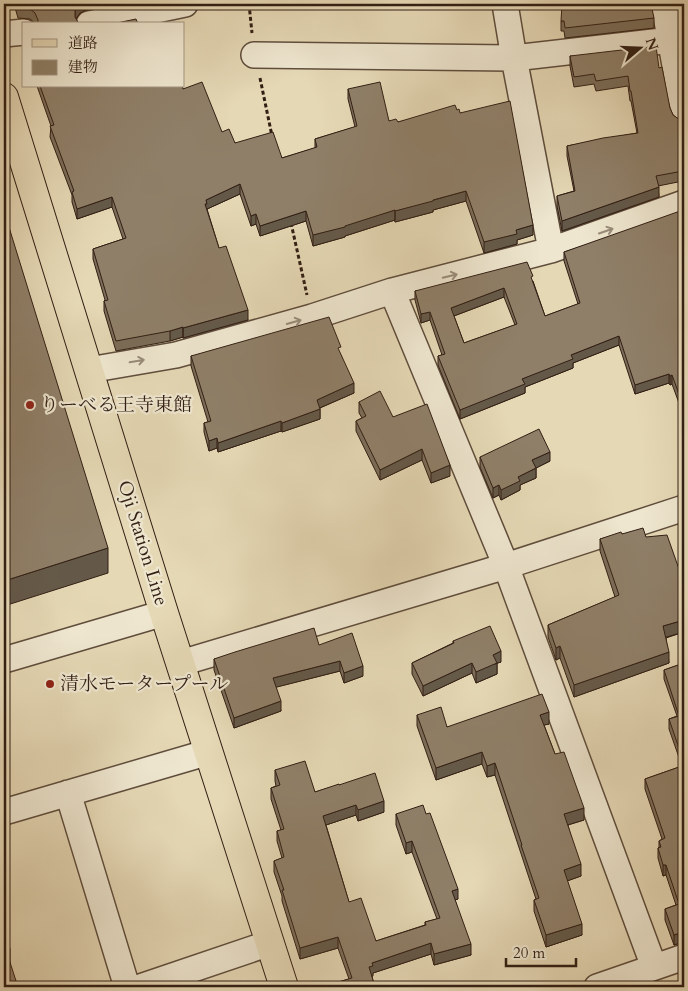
<svg xmlns="http://www.w3.org/2000/svg" width="688" height="991" font-family="Cardo,'Noto Serif JP',serif">
	<rect width="100%" height="100%" fill="#e5d8b5"/>
	<filter id="stains"><feTurbulence type="fractalNoise" baseFrequency=".004" numOctaves="4"/><feColorMatrix values="0 0 0 0 .2 0 0 0 0 .09 0 0 0 0 .02 0 0 0 .5 -.17"/></filter>
	<radialGradient id="worn" r=".72"><stop offset=".6" stop-color="#630" stop-opacity="0"/><stop offset="1" stop-color="#630" stop-opacity=".3"/></radialGradient>
	<g fill="none" stroke-linecap="round" stroke-linejoin="round">
		<g stroke="#5f4d3c" stroke-width="28">
			<path id="minor" d="M505,4l9,54 37,192
				M664,4l20,112
				M89,24l96,-20
				M4,34l20,-2
				M254,55l260,3 157,-18
				M392,291l114,275 148,401
				M89,370l87,-15 136,-38 80,-26 159,-41 133,-47
				M4,660l160,-47
				M181,663l325,-97 178,-58
				M68,793l59,194
				M4,812l205,-60
				M140,987l130,-44
				M597,987l87,-30"/>
		</g>
		<g stroke="#321f14" stroke-width="30">
			<path id="major" d="M4,97l160,516 120,374"/>
		</g>
		<path stroke="#321f14" stroke-width="3" stroke-dasharray="4 2.5" stroke-linecap="butt" d="M249,4l3,29
			M260,78l12,58
			M291,223l16,72"/>
		<use href="#minor" stroke="#eee6cf" stroke-width="25"/>
		<use href="#major" stroke="#e5d8b5" stroke-width="28"/>
	</g>
	<path fill="#7b6d59" stroke="#321f14" fill-rule="evenodd" d="M14,4h102l-30,6 -6,3 -4,6 3,5h-43l-6,-5 -12,-1z
		M679,4h5v30z
		M654,18v10l-89,10 -1,-7h-3v-10z
		M570,56l89,12 11,40 3,7 7,5h4v49h-1v12l-25,5 1,11 -97,34 -5,-25v-10l17,-5 -7,-35v-10l70,-13 -6,-32h-1l-2,-15 -32,5 -2,-7 -20,3 -4,-21z
		M37,86h145l1,3 39,43 13,11 47,15 33,-10v-9l40,-12 -7,-28v-10l41,32 9,1 59,-12 3,3 73,122 -16,5v4l-33,9 -18,-52 -33,9v2l-38,10v-2l-50,16v1l-32,9 -7,-25 -46,15 -4,-12 -5,2 -11,-32 -33,15 12,39 29,72 -65,18v-1l-13,4 -54,10 -12,-40v-10l1,-1 -12,-41v-10l30,-10 -11,-32 -35,12 -5,-17v-7l-22,-58 1,-11z
		M684,214v227l-5,-16v-9l4,-2 -11,-30 -2,1 -1,-2 -34,11 -16,-49 -46,18v5l-48,19v6l-65,26 -22,-54v-9l4,-1 -12,-35 -9,3 -6,-23v-9l118,-10 12,35 33,-12 -14,-43v-9zM504,297l11,28 -51,18 -10,-27z
		M341,355l13,38 -34,15v11l-38,13 -1,-1 -63,21 -1,-4 -8,3 -5,-19v-9l4,-1 -17,-56v-10z
		M359,402l34,15 57,59 -19,7 -9,-23 -42,20 -24,-49v-10l6,-3 -3,-5z
		M480,457l70,4 -14,7v10l-16,7v5l-19,10 -2,-5 -6,3 -13,-31z
		M622,534l24,3 38,95 -18,6 3,25 -95,34 -14,-39 -4,2 -8,-23v-12l67,-28 -15,-46v-12z
		M453,641l48,21 -4,1v11l-21,9 -4,-10 -49,23 -11,-22v-11l41,-20z
		M319,645l44,31 -19,7 -4,-12 -64,16 5,24 -47,17 -20,-58v-11z
		M684,663v280h-4l-6,2 -9,-25v-11l11,-4 -10,-30 -3,1 -5,-18v-10l1,-1v-6l3,-2 -17,-50v-10l37,-13 -13,-37v-10l8,-3 -13,-37v-9z
		M417,715l30,12 102,-3 -5,1 11,29 29,66 -16,5 13,51 -14,5 15,54 -36,12 -12,-36v-11l2,-1 -41,-124 -8,2 -5,-13 -46,16 -19,-54z
		M275,770l40,22 24,-7 45,27 -26,9 -2,-6 -30,10 23,77 27,39 49,-16v-3l12,-3 -25,-67 -6,2 -10,-29v-11l62,85 -3,1 16,55 -37,10 -3,-11 -58,19 -1,4 3,10h-47v-2l21,-6 -11,-31 -38,11 -18,-58v-5l-8,-24v-11l8,-3 -5,-17v-10l4,-1 -10,-31v-11l5,-2 -1,-5z"/>
	<path fill="#645949" stroke="#321f14" d="M79,4h37l-30,6 -6,3 -5,7v-10z
		M240,184v10l-33,15 -2,6 1,-15z
		M659,187v10l-97,34v-10z
		M466,191v10l-33,9v2l-38,10v-11z
		M112,197v10l-35,12v-10z
		M395,210v10l-50,16v1l-32,9v-11z
		M306,211v10l-46,15v-10z
		M256,214v10l-5,2v-10z
		M533,225v10l-16,5v4l-33,9v-11l32,-12z
		M504,288v9l-53,20v-9z
		M248,310v10l-65,18v-10z
		M430,312v8l-9,3v-9z
		M183,327v10l-13,4v-10z
		M619,336v9l-46,18v5l-48,19v6l-65,26v-9l111,-55z
		M669,374v9l-34,11v-9z
		M672,375v9l-2,1v-9z
		M354,383v10l-37,16v-9z
		M320,409v10l-38,13v-9z
		M281,421v10l-63,21v-9z
		M217,438v10l-8,3v-10z
		M422,449v11l-42,20v-10z
		M550,452v9l-18,9v-10z
		M450,465v11l-19,7v-10z
		M536,468v10l-16,7v5l-19,10v-10l17,-13z
		M499,485v10l-6,3v-10z
		M108,548v25l-104,33v-25z
		M684,620v12l-21,6v-12z
		M560,646v12l-4,2v-12z
		M501,651v11l-6,2 2,-1v11l-21,9v-11l17,-17z
		M669,652v11l-95,34v-12z
		M340,661v10l-67,17v-10z
		M472,663v10l-49,23v-10z
		M363,666v10l-19,7v-10z
		M281,701v10l-47,17v-10z
		M549,712v12l-9,2v-11z
		M482,752v12l-46,16v-12z
		M495,763v12l-8,2v-11z
		M384,801v11l-26,9v-11z
		M356,805v10l-33,11v-10z
		M584,808v12l-20,6v-12z
		M412,841v11l-6,2v-11z
		M581,864v12l-17,6v-12z
		M663,865h3v10l-3,1z
		M458,889v10l-6,2v-10z
		M582,924v11l-36,12v-12z
		M680,933v10l-6,2v-10z
		M338,937v11l-38,11v-11z
		M431,943v11l-58,19v3l-4,2v-11l3,-4z
		M471,944v11l-37,10v-11z
		M10,949v15l-4,-14z"/>
	<path fill="#8f7f68" stroke="#321f14" fill-rule="evenodd" d="M17,4h62l-4,6v7l4,7h-41v-4l-3,-7 -5,-4 -12,-1z
		M562,4h89l3,14 -89,10 -1,-7h-3z
		M680,4h4v20z
		M136,19l2,5h-26z
		M656,46l3,22 3,-1 8,41 3,7 7,5h4v39h-3l2,12 -27,5 3,11 -97,34 -5,-25 18,-5 -8,-45 36,-8 35,-5 -7,-42h-1l-2,-15 -32,5 -2,-7 -20,3 -4,-21z
		M202,82l20,50 7,-3 6,14 38,-11 9,26 35,-11 -2,-8 42,-13 -9,-37 32,-7 9,39 7,-2 2,3 57,-17 2,5 2,-1 1,4 50,-12 23,124 -17,5 1,4 -33,8 -18,-51 -33,9v1l-38,10v-1l-50,16v1l-32,8 -7,-24 -46,15 -4,-12 -5,2 -11,-32 -34,16 1,4h-2l14,44 7,-2 22,64 -65,18v-1l-13,4 -54,10 -12,-40 4,-1 -15,-51 33,-11 -14,-41 -35,12 -5,-17 2,-1 -24,-65 4,-1 -14,-39h142l1,3z
		M683,210l1,4v194l-12,-33 -2,1 -1,-2 -34,11 -16,-49 -48,19 2,4 -51,20 3,5 -65,26 -22,-54 7,-2 -15,-42 -9,2 -6,-23 112,-29 6,14 -2,1 14,39 35,-13 -16,-51zM504,288l13,36 -53,19 -13,-35z
		M4,211l104,337 -104,33z
		M329,317l12,30 -3,1 16,35 -37,17 3,9 -38,14 -1,-2 -63,22 -1,-5 -8,3 -5,-18 7,-2 -20,-65z
		M380,391l13,26 34,-13 23,61 -19,8 -9,-24 -42,21 -24,-49 10,-5 -7,-14z
		M684,414v18l-5,-16z
		M539,429l11,23 -18,8 4,8 -18,9 2,4 -19,9 -2,-5 -6,3 -13,-31z
		M643,528l3,9 21,-2 12,34 5,-2v53l-21,6 6,26 -95,33 -14,-39 -4,2 -8,-23 71,-30 -19,-56 21,-7 1,2z
		M490,626l11,25 -8,4 4,8 -21,9 -4,-9 -49,23 -11,-23 42,-20 -1,-2z
		M314,628l5,17 33,-12 11,33 -19,7 -4,-12 -67,17 8,23 -47,17 -20,-59 21,-7z
		M684,663v100l-15,-44 10,-3 -15,-46z
		M542,694l7,18 -9,3 15,39 9,-2 20,56 -20,6 17,50 -17,6 18,54 -36,11 -12,-35 5,-2 -18,-53h1l-27,-82 -8,3 -5,-14 -46,16 -19,-53 24,-8 6,20z
		M305,761l10,31 24,-8v1l36,-12 9,28 -26,9 -2,-5 -33,11 26,86 12,-4 15,43 50,-16 -1,-3 15,-4 -28,-77 -6,2 -10,-29 27,-9 3,9 4,-1 28,76 -6,2 19,53 -37,10 -3,-11 -59,20 1,3 -4,1 6,20h-46l-1,-2 24,-7 -14,-41 -38,11 -18,-58h2l-10,-29 10,-4 -7,-26 7,-2 -13,-41 9,-3 -5,-15z
		M682,766l2,7v160h-4l-6,2 -9,-26 14,-5 -13,-39h-3l-5,-17 3,-1 -2,-6 6,-3 -20,-59z
		M4,929l6,20 -4,1 12,37h-14z"/>
	<defs><path id="oneway-shaft" d="M-6 0H5M1.5-3L5.5 0L1.5 3" fill="none" stroke-width="1.6" stroke-linecap="round" stroke-linejoin="round" transform="scale(1.25)"/></defs>
	<g stroke="#998c7b">
		<use href="#oneway-shaft" transform="translate(606 231) rotate(-19)"/>
		<use href="#oneway-shaft" transform="translate(450 276) rotate(-14)"/>
		<use href="#oneway-shaft" transform="translate(294 322) rotate(-16)"/>
		<use href="#oneway-shaft" transform="translate(137 361) rotate(-10)"/>
	</g>
	<g fill="#8f2418" stroke="#eee6cf" stroke-width="2">
		<circle cx="30" cy="405" r="5"/>
		<circle cx="50" cy="684" r="5"/>
	</g>
	<g text-anchor="middle" dominant-baseline="central" stroke-width="4.5" stroke-linejoin="round" paint-order="stroke">
		<g font-size="19" fill="#321f14" stroke="#eee6cf" text-anchor="start">
			<text x="40" y="405">りーべる王寺東館</text>
			<text x="60" y="684">清水モータープール</text>
		</g>
		<g font-size="19" fill="#321f14" stroke="#eee6cf">
			<text transform="translate(143 543) rotate(73)">Oji Station Line</text>
		</g>
	</g>
	<rect width="688" height="991" fill="none" stroke="#e5d8b5" stroke-width="20"/>
	<rect x="5" y="5" width="678" height="981" fill="none" stroke="#321f14" stroke-width="2.5"/>
	<rect x="10" y="10" width="668" height="971" fill="none" stroke="#321f14"/>
	<rect x="22" y="22" width="162" height="65" fill="#eee6cf" stroke="#a39684"/>
	<rect x="32" y="39" width="25" height="8" fill="#e5d8b5" stroke="#a39684"/>
	<text x="68" y="48" font-size="15" fill="#321f14">道路</text>
	<rect x="32" y="60" width="25" height="15" fill="#8f7f68" stroke="#a39684"/>
	<text x="68" y="72" font-size="15" fill="#321f14">建物</text>
	<g transform="translate(640 48) rotate(71)" stroke="#eee6cf" stroke-width="4" paint-order="stroke">
	<path d="M0-4L9 19L0 12L-9 19Z" fill="#321f14"/>
	<text y="-8" font-size="14" font-weight="bold" text-anchor="middle" fill="#321f14">N</text>
	</g>
	<path d="M506 958v8h70v-8" fill="none" stroke="#321f14" stroke-width="2.5"/>
	<text x="513" y="958" font-size="15" fill="#321f14" stroke="#eee6cf" stroke-width="4" paint-order="stroke">20 m</text>
	<rect width="100%" height="100%" filter="url(#stains)"/>
	<rect width="100%" height="100%" fill="url(#worn)"/>
</svg>
